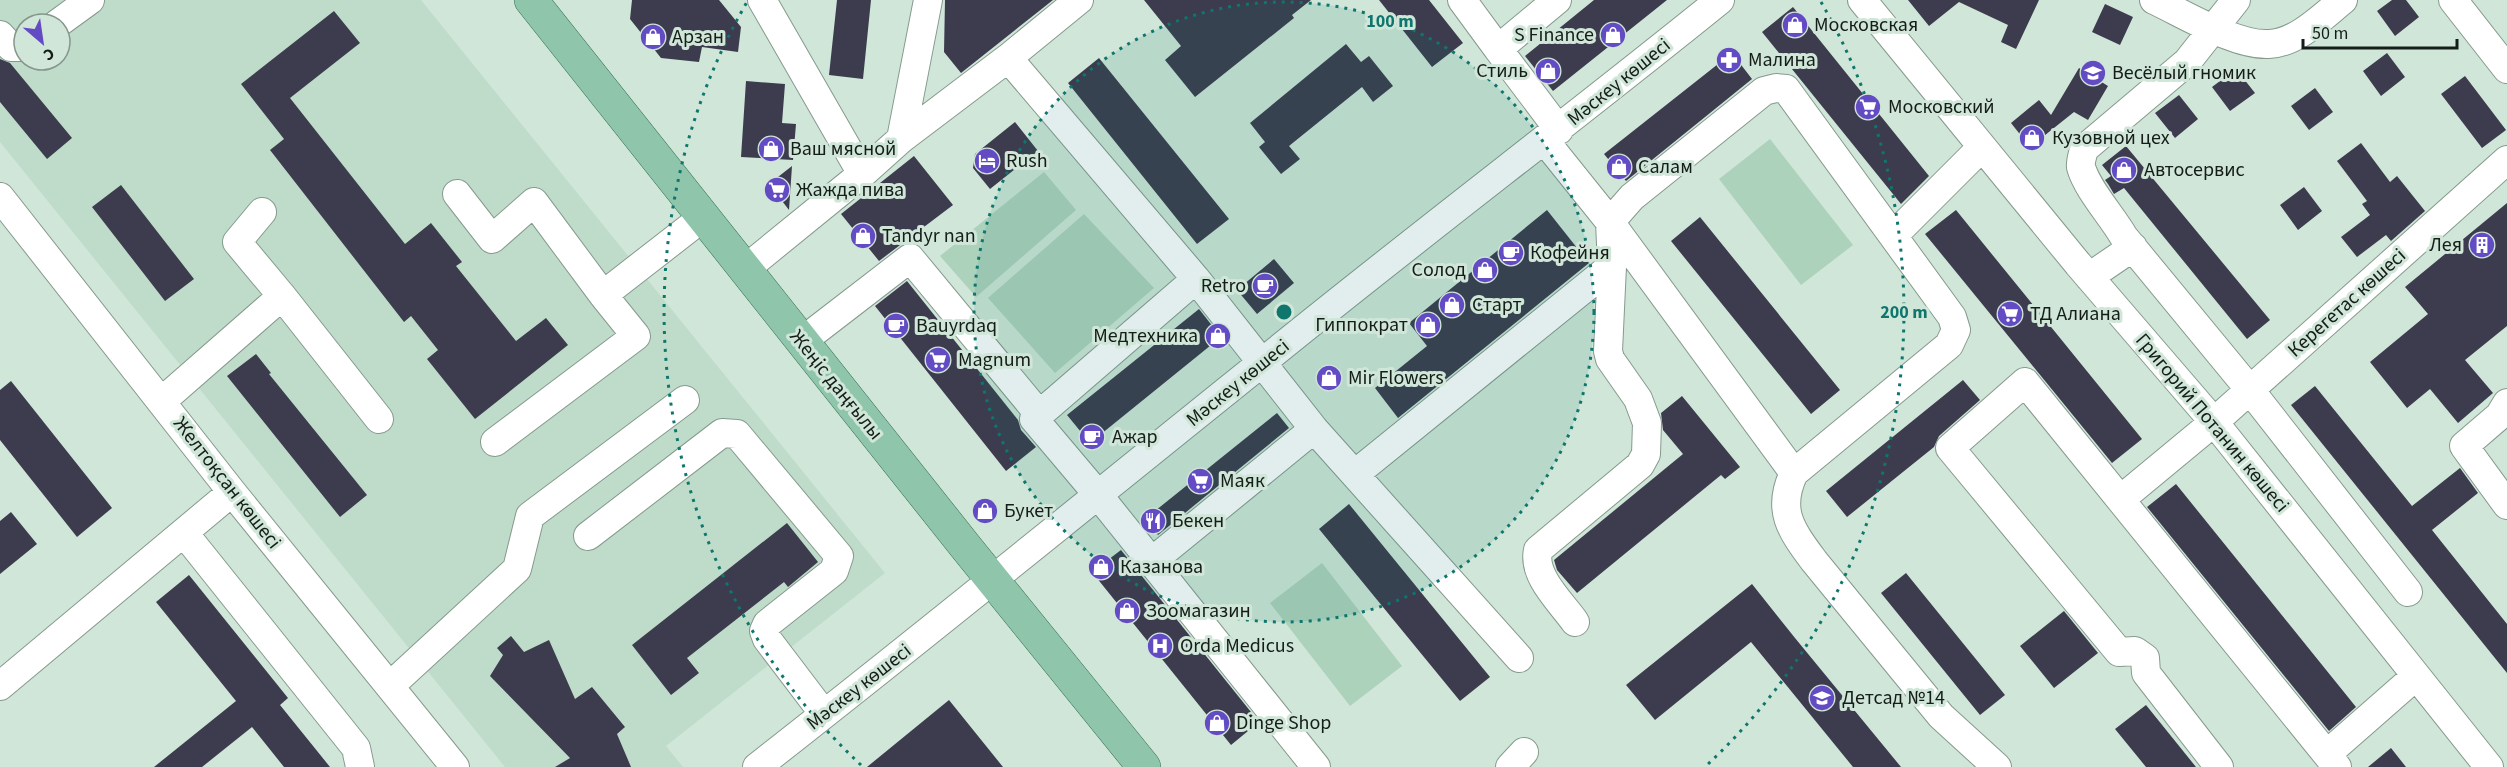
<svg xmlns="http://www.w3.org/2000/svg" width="2507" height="767" font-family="'Source Sans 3',sans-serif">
	<rect width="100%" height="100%" fill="#d0e6d8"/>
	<path fill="#bfdcca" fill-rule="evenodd" d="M0,0h421l464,573 -219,173 17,21h-178l-505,-625zM24,24h36v36h-36z"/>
	<path fill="#add2bc" d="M1770,139l83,106 -52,40 -82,-106z
		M1044,172l32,38 -100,87 -36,-41z
		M1084,214l70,74 -99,85 -67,-75z
		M1322,563l80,103 -52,40 -80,-103z"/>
	<path fill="#3d3c4e" d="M632,0h87l22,27 -3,25 -36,-5 -3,15 -38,-4 -31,-39z
		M837,0h34l-8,79 -34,-4z
		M945,0h108l-92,73 -17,-21z
		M1144,0h167l-19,15 2,3 -99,79 -30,-37 16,-14z
		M1379,0h50l34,43 -31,24z
		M1594,0h73l-114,91 -28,-35z
		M1908,0h131l-23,49 -15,-7 7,-17 -49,-23 -30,24z
		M2392,0h14l13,17 -24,19 -18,-25z
		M2105,4l28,13 -13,28 -28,-13z
		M1793,7l136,169 -28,28 -139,-172z
		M334,11l26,32 -70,55 115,146 26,-21 31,39 -6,4 60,75 30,-23 22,27 -93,74 -48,-60 11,-9 -27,-34 -7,6 -134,-172 14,-11 -43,-55z
		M1346,44l15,18 8,-6 24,30 -20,16 -11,-15 -73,59 11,13 -19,15 -22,-27 6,-5 -15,-19z
		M1732,53l20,26 -126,102 -22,-27z
		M2387,53l18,24 -24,19 -18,-25z
		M1099,58l130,161 -32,25 -129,-161z
		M0,59l10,4 62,75 -25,21 -47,-57z
		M2079,68l29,18 -20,34 -14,-8 -44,35 -19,-24 28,-23 12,15z
		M2236,69l19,24 -25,18 -18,-24z
		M2465,76l41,54 -24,18 -41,-54z
		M746,81l39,3 -3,39 14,1 -3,36 -52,-3z
		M2315,88l18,24 -24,18 -18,-24z
		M2179,95l19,24 -23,19 -20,-25z
		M1015,122l23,29 -48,38 -17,-21 2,-14z
		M2361,143l29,39 7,-6 28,35 -34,30 -5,-6 -29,22 -16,-20 29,-22 -8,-11 5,-3 -30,-40z
		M2126,146l144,174 -23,19 -123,-151 -10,6 -6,-10 -3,-4 6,-4 -9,-11z
		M914,156l39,49 -74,56 -38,-47z
		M792,166l-3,44 -20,-26z
		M121,185l73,94 -29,22 -73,-94z
		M2304,187l18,24 -24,19 -18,-25z
		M2507,203v123l-42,34 28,33 -35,30 -28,-34 -23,19 -37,-46 58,-48 -23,-27z
		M1547,210l42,53 -191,155 -23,-30 52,-42 -18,-23z
		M1956,210l186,229 -30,24 -187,-229z
		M1700,217l140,173 -29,24 -140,-173z
		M1274,259l20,24 -37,31 -20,-24z
		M907,281l111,139 3,10 15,17 -30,24 -131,-165z
		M1199,309l22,28 -131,106 -23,-28z
		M256,354l15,19 -2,1 98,121 -27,22 -113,-141z
		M1963,380l17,20 -41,36 -5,11 -87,70 -21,-26z
		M11,381l101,127 -35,29 -77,-97v-50z
		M2315,386l97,120 48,-38 18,25 -46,37 75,94v49l-216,-268z
		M1682,396l58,71 -15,12 -4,-4 -144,118 -20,-23 -3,-10 129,-106 -20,-24 -2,-17z
		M1277,413l12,15 -131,107 -13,-16z
		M2176,484l180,223 -27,24 -182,-224z
		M1349,504l141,173 -30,24 -141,-172z
		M11,512l26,32 -37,30v-53z
		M787,523l31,39 -30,25 -4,-5 -97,76 12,15 -28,22 -39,-50z
		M1121,550l138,172 -28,23 -139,-173z
		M1906,573l99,122 -25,20 -99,-122z
		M189,575l99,123 -8,7 50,62h-46l-32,-40 -50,40h-48l82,-66 -80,-99z
		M1752,584l43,54 106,129h-48l-102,-125 -96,78 -29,-35z
		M2064,611l34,42 -44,35 -34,-42z
		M511,636l13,16 25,-12 26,59 17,-12 33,40 -8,7 14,33h-76l15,-9 -80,-82 13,-21 -6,-7z
		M949,700l54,67h-136z
		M2146,705l50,62h-50l-31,-38z
		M2391,748l15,19h-38z"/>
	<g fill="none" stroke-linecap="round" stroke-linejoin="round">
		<g stroke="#859a8d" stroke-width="30">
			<path id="minor" d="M762,0l100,174
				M1462,0l36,49 59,-49
				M1862,0l216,264 136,158 275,345
				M2154,0c30,14 82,46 115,44 28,-1 54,-28 74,-44
				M2236,0l-49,62 -103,87c-1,5 -4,13 -3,18 6,22 31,49 43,70l126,153 158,202
				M2453,0l54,69
				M57,24l33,-24
				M0,35l11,12h13
				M1498,49l61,81
				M1008,58l188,221 118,150 205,229
				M901,139l27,-139
				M457,194l35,45 42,-37 69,93 99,-77
				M0,197l232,295 223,275
				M262,212l-25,30 45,54
				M1894,235l88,-88
				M744,270l118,-96 39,-35 107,-81 71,-58
				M2089,277l44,-30
				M1196,279l-162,140 65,77 217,271
				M801,342l109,-84 129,156
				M162,401l120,-105 97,123
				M2507,403l-8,13 -35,30 43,59
				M495,442l141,-106 -33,-41
				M1794,473l-184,-251 22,-25 132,-106 12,-3 10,1 166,228 4,13 -7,15 -155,128c-18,37 -3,57 20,88l127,155 56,51
				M1355,474l257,-208 -2,-44 -65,-81
				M2121,499l93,-77 293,-262
				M184,533l172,215 4,19
				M588,536l134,-103 15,1 102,122 -5,15 -67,53 -3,7 3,8 57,75
				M1151,562l163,-133
				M1575,622c-14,-20 -43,-46 -37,-72l102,-85 6,-11 1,-31 -9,-24 -28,-40 -2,-8 4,-85
				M0,686l232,-194
				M390,686l127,-117 13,-53 155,-116
				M2327,754l89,-78
				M757,767c169,-132 335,-268 502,-402 152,-124 309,-242 461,-365
				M1510,767l14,-15
				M2219,767l-73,-94 -1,-15 -10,-7 -16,1 -169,-204 75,-66 312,385"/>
		</g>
		<g stroke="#347152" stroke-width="34">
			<path id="major" d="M531,0l434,546 179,221"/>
		</g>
		<use href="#minor" stroke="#fff" stroke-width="28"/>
		<use href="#major" stroke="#8fc5aa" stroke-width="33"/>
	</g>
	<circle cx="1284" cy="312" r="310" fill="#0f766e" fill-opacity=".12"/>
	<g fill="none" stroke="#0f766e" stroke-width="3" stroke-dasharray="3 6">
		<circle cx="1284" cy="312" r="310"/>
		<path d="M861 765A620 620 0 0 1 747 2M1821 2A620 620 0 0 1 1707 765"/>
	</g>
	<defs>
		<g id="shop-disc" transform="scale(1.35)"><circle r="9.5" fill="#634bc4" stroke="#d0e6d8"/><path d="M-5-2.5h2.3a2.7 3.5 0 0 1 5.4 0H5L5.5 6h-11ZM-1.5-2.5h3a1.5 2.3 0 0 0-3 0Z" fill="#fff"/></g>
		<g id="pharmacy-disc" transform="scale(1.35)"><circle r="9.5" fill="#634bc4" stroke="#d0e6d8"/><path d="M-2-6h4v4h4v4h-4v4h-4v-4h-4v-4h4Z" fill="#fff"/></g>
		<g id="school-disc" transform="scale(1.35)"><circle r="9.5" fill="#634bc4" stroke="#d0e6d8"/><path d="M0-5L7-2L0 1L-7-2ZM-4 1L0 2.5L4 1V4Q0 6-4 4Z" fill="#fff"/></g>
		<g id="supermarket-disc" transform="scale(1.35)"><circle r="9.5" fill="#634bc4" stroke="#d0e6d8"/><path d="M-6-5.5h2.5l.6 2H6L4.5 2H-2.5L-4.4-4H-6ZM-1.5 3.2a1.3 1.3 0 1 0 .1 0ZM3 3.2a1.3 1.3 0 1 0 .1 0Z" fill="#fff"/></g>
		<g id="hotel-disc" transform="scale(1.35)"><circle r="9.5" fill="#634bc4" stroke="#d0e6d8"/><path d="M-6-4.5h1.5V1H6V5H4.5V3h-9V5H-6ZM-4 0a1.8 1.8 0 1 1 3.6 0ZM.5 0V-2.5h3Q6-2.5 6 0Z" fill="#fff"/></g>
		<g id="building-disc" transform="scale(1.35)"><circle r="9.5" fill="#634bc4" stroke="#d0e6d8"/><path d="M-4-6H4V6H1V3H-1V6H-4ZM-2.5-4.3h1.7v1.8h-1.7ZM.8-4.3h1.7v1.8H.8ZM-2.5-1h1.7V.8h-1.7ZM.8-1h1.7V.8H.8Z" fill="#fff"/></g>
		<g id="cafe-disc" transform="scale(1.35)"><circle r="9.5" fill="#634bc4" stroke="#d0e6d8"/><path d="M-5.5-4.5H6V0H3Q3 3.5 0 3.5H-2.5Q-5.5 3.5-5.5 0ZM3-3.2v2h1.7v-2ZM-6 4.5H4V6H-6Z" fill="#fff"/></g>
		<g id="restaurant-disc" transform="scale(1.35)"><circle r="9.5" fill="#634bc4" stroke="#d0e6d8"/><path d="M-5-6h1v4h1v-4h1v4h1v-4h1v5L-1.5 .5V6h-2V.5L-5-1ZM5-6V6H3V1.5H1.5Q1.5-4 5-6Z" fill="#fff"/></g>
		<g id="hospital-disc" transform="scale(1.35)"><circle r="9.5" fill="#634bc4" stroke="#d0e6d8"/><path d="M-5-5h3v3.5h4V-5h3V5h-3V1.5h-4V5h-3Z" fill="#fff"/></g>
	</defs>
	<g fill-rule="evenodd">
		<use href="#shop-disc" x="1795" y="25"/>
		<use href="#shop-disc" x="1613" y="35"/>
		<use href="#shop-disc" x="653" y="37"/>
		<use href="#pharmacy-disc" x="1729" y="60"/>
		<use href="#shop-disc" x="1548" y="71"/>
		<use href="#school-disc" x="2093" y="73"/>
		<use href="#supermarket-disc" x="1868" y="107"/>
		<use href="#shop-disc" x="2032" y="138"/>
		<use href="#shop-disc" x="771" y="149"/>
		<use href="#hotel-disc" x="987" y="161"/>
		<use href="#shop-disc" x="1619" y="167"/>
		<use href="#shop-disc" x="2124" y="170"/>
		<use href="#supermarket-disc" x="777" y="190"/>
		<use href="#shop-disc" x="863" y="236"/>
		<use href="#building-disc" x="2482" y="245"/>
		<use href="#cafe-disc" x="1511" y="253"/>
		<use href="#shop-disc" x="1485" y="270"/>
		<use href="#cafe-disc" x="1265" y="286"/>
		<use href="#shop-disc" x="1452" y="305"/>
		<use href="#supermarket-disc" x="2010" y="314"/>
		<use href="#shop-disc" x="1428" y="325"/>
		<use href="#cafe-disc" x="896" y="326"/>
		<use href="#shop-disc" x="1218" y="336"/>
		<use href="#supermarket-disc" x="938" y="360"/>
		<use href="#shop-disc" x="1329" y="378"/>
		<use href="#cafe-disc" x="1092" y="437"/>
		<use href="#supermarket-disc" x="1200" y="481"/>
		<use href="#shop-disc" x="985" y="511"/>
		<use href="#restaurant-disc" x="1153" y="521"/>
		<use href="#shop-disc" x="1101" y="567"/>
		<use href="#shop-disc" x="1127" y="611"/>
		<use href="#hospital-disc" x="1160" y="646"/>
		<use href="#school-disc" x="1822" y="698"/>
		<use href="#shop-disc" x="1217" y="723"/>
	</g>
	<g text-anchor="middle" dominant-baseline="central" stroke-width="6" stroke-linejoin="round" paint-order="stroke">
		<g font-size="20" fill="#151d18" stroke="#d0e6d8" text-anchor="start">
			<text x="1814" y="25">Московская</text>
			<text x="1594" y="35" text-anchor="end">S Finance</text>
			<text x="672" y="37">Арзан</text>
			<text x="1748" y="60">Малина</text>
			<text x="1528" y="71" text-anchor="end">Стиль</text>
			<text x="2112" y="73">Весёлый гномик</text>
			<text x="1888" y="107">Московский</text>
			<text x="2052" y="138">Кузовной цех</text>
			<text x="790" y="149">Ваш мясной</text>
			<text x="1006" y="161">Rush</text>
			<text x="1638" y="167">Салам</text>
			<text x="2144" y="170">Автосервис</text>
			<text x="796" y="190">Жажда пива</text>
			<text x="882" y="236">Tandyr nan</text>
			<text x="2462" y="245" text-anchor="end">Лея</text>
			<text x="1530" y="253">Кофейня</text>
			<text x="1466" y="270" text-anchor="end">Солод</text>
			<text x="1246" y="286" text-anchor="end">Retro</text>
			<text x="1472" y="305">Старт</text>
			<text x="2030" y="314">ТД Алиана</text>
			<text x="1408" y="325" text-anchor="end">Гиппократ</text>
			<text x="916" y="326">Bauyrdaq</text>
			<text x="1198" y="336" text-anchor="end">Медтехника</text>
			<text x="958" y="360">Magnum</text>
			<text x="1348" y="378">Mir Flowers</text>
			<text x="1112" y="437">Ажар</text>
			<text x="1220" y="481">Маяк</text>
			<text x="1004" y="511">Букет</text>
			<text x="1172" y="521">Бекен</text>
			<text x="1120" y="567">Казанова</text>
			<text x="1146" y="611">Зоомагазин</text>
			<text x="1180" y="646">Orda Medicus</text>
			<text x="1842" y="698">Детсад №14</text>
			<text x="1236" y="723">Dinge Shop</text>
		</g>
		<g font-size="20" fill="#151d18" stroke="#d0e6d8">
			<text transform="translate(1619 82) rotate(-39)">Мәскеу көшесі</text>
			<text transform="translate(2347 303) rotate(-42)">Керегетас көшесі</text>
			<text transform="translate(1238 383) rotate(-39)">Мәскеу көшесі</text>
			<text transform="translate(836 385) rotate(51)">Жеңіс даңғылы</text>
			<text transform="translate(2212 423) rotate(50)">Григорий Потанин көшесі</text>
			<text transform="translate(227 483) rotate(52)">Желтоқсан көшесі</text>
			<text transform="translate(859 687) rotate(-38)">Мәскеу көшесі</text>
		</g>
	</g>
	<circle cx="1284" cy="312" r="9" fill="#0f766e" stroke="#d0e6d8" stroke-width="3"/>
	<g font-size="18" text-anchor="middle" font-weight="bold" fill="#0f766e" stroke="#d0e6d8" stroke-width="6" stroke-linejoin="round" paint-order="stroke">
		<text x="1390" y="27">100 m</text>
		<text x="1904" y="318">200 m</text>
	</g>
	<g transform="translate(42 42) rotate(151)"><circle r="28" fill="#d0e6d8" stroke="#85968b" stroke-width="1.5"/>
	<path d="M0-4.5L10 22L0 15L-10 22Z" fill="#634bc4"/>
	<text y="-9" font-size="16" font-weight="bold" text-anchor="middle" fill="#151d18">С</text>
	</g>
	<path d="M2303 39v9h154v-9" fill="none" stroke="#151d18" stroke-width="3"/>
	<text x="2312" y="39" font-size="18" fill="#151d18" stroke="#d0e6d8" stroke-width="4.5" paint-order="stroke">50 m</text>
</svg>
